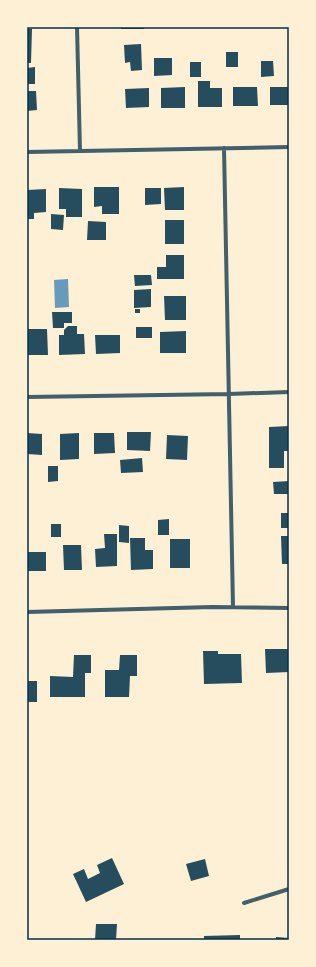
<svg xmlns="http://www.w3.org/2000/svg" width="316" height="967" font-family="'Golos Text',sans-serif">
	<rect width="100%" height="100%" fill="#fdf0d5"/>
	<path fill="#669bbc" d="M68,279l1,28 -14,1 -1,-28z"/>
	<path fill="#264d5e" d="M121,27h23v2h-23z
		M27,29h5l-1,34h-4z
		M141,44l1,26 -11,1 -1,-9 -5,1 -1,-18z
		M226,52h12v15h-12z
		M154,58h18v17l-18,1z
		M261,61h12l1,15 -13,1z
		M190,62h11v15h-11z
		M35,67v17h-8v-16z
		M198,81h12v7h12v19h-24z
		M185,87v21h-24v-20z
		M233,87h24l1,19h-25z
		M270,87h19v18h-19z
		M149,88v19l-23,1 -1,-19z
		M27,91h9l1,19 -10,1z
		M94,187h25v27h-17v-8l-8,1z
		M184,187v23h-19l-1,-22z
		M59,188l23,1v28h-16v-8h-7z
		M145,188h16v16l-16,1z
		M46,189v23l-12,1v6h-7v-29z
		M51,214l13,1 -1,15 -12,-1z
		M165,220h19v24h-19z
		M88,221l18,1v18h-19z
		M166,255h18v24h-27v-12h9z
		M134,275h17l1,10 -17,1z
		M151,289v18l-17,1v-18z
		M164,296h22v24h-21z
		M135,309h5v4h-5z
		M52,312h20v11h-8v5h-11z
		M68,326h9v8h7l1,20 -26,1v-20h5v-5z
		M136,327h16v11h-16z
		M27,329h20l1,26h-21z
		M186,331v22h-26v-21z
		M95,335h25v18l-24,1z
		M289,426v25h-5v17h-15v-41z
		M127,432h24l-1,19 -23,-1z
		M27,433l15,1v21l-15,-1z
		M79,433v26l-19,1v-26z
		M94,433h20l1,20 -21,1z
		M167,435l21,1 -1,24 -21,-1z
		M142,458l1,14 -22,1 -1,-13z
		M48,466h10v15l-10,1z
		M289,481v13h-15l-1,-12z
		M281,513h8v15h-8z
		M169,519v16h-11v-15z
		M51,524h10v13h-10z
		M119,525l10,1v17l-10,-1z
		M104,534h13v32l-21,1 -1,-18 10,-1z
		M281,536h8v28h-7z
		M130,538h15v12h8v19l-22,1z
		M170,539h20v29h-20z
		M63,545h18l1,25h-18z
		M27,552h19v19h-19z
		M265,649h24v23l-23,1z
		M203,651h15v3h23l1,29 -38,1z
		M74,655h17v18h-6v24h-35v-21l23,1z
		M120,655h17v21h-7l-1,21h-24v-27h14z
		M27,681h10v21h-10z
		M112,858l12,26 -38,18 -13,-28 11,-5 4,10 12,-6 -3,-8z
		M205,859l4,17 -18,5 -5,-17z
		M96,924h21l-1,16h-21z
		M240,935v5h-36v-4z
		M276,937l13,1v2h-13z"/>
	<g fill="none" stroke-linecap="round" stroke-linejoin="round">
		<path stroke="#3f606c" stroke-width="4" d="M77,27l3,124
			M224,148l9,459
			M27,152l262,-5
			M27,397l202,-3 60,-2
			M27,612l185,-5 77,1
			M244,903l45,-14"/>
	</g>
	<rect width="316" height="967" fill="none" stroke="#fdf0d5" stroke-width="56"/>
	<rect x="28" y="28" width="260" height="911" fill="none" stroke="#003049" stroke-width="1.5"/>
</svg>
